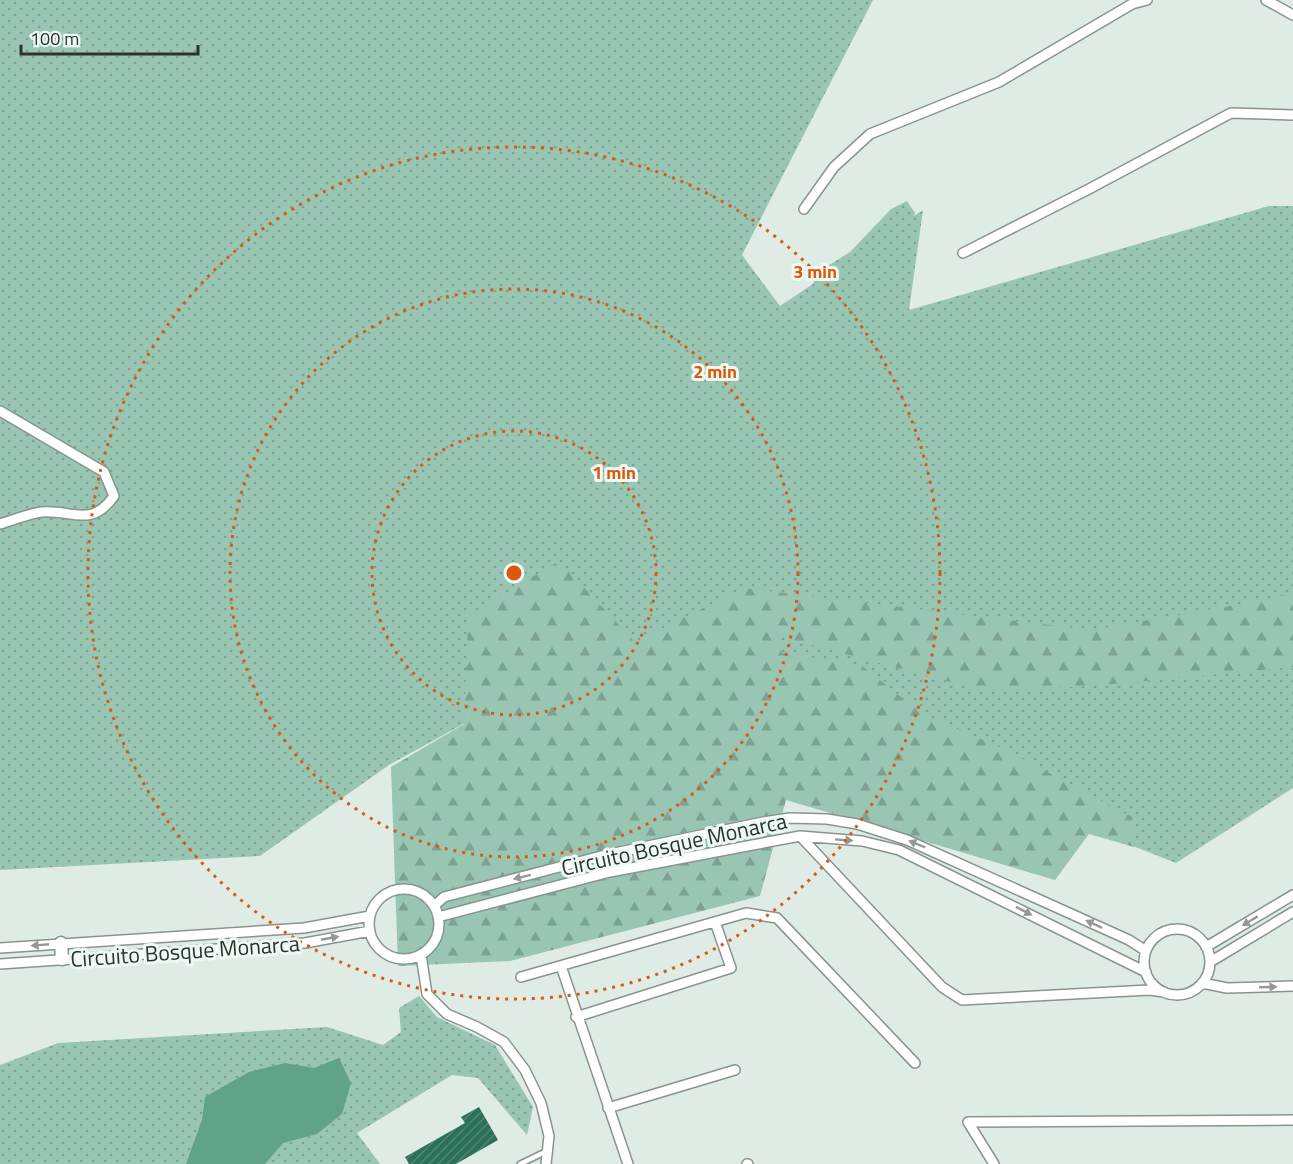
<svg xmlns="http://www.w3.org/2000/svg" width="1293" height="1164" font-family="'Titillium Web',sans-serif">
	<defs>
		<pattern id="grass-dots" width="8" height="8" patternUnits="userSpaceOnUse" patternTransform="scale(1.5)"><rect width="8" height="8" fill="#99c6b3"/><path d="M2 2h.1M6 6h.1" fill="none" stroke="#7da192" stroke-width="1.8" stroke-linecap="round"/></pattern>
		<pattern id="forest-firs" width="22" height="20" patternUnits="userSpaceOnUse" patternTransform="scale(1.5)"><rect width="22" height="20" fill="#99c6b3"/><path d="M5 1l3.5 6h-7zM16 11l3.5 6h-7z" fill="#7da192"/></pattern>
		<pattern id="building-hatch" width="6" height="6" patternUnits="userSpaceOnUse" patternTransform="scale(1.5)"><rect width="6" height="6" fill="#2b7058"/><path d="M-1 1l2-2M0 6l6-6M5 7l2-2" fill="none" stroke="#508472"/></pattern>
	</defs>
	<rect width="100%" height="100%" fill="#dfece6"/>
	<path fill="url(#grass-dots)" d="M0,0h873l-131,255 38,51 33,-22 5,-12 32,-20 41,-43 16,-8 8,12 -1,3 9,-6 -14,100 360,-104h24v582l-117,75 -562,-222 -225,124 -129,91 -260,14z
		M419,996l18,21 58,28 38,62 -6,28 -49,-57 -26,-3 -95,58 23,31h-380v-99l58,-22 269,-16 56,18 18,-13 -2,-24z"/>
	<path fill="url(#forest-firs)" d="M559,561l76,81 109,-54 347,42 179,-31 23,-8v76l-190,18 -114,7 -215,-57 8,18 79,12 60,48 83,36 128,68 2,30 -45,-13 -34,46 -269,-80 -26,96 -250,65 -112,5 -7,-199 73,-43 4,-108z"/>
	<path fill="#60a388" d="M339,1058l12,25 -9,31 -25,20 -34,9 -18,21h-79l16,-44 3,-23 44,-25 36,-9 29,5z"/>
	<path fill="url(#building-hatch)" d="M479,1107l19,33 -42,24h-47l-4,-7 60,-34 -4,-6z"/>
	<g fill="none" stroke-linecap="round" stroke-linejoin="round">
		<g stroke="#88948e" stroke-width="8">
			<path id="service" d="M520,1164l27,-13"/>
		</g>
		<g stroke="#88948e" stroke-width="12">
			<path id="minor" d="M1266,0l27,15
				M804,209l30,-42 36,-33 129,-52 133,-78 15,-4
				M963,253l126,-64 142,-76 62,2
				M0,411l104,61 10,24c-23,33 -43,13 -73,16 -13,2 -28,8 -41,12
				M800,836l142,151 20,13 187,-10 15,2
				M369 924a35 35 0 1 1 70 0a35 35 0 1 1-70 0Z
				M434,906l10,-9 161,-42 158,-33 27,-4 37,1 30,5 50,16 222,100 17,11
				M438,917l172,-45 190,-36 62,5 37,9 247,122
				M1144 962a33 33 0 1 1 66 0a33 33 0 1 1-66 0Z
				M1206,947l87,-52
				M0,948l304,-20 66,-12
				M421,955l6,39 20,20 30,13 27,15 21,28 16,33 8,33 -3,28
				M1210,962l83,-50
				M0,964l305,-21 65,-12
				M561,966l67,198
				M521,977l225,-64 31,5 138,145
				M1202,983l25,5 66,-2
				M576,1017l155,-49 -16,-46
				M608,1108l127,-38
				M747,1164h1
				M994,1164l-26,-42 325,-2"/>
		</g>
		<g stroke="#88948e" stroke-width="15">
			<path id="tertiary" d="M61,943l1,16"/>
		</g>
		<use href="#service" stroke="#fff" stroke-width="4.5"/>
		<use href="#minor" stroke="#fff" stroke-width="9"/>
		<use href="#tertiary" stroke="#fff" stroke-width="12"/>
	</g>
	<defs><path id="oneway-solid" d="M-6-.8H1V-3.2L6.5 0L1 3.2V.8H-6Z" transform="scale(1.5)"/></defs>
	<g fill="#969898">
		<use href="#oneway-solid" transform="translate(844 840) rotate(4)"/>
		<use href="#oneway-solid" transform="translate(917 844) rotate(-157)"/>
		<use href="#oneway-solid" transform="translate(522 877) rotate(166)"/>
		<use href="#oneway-solid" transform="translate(1024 911) rotate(27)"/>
		<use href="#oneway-solid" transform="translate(1250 921) rotate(149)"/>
		<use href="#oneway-solid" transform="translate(1094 924) rotate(-155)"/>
		<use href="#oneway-solid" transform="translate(330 938) rotate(-11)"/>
		<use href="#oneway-solid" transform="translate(40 945) rotate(175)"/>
		<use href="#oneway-solid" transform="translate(1268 987) rotate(-2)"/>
	</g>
	<g fill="none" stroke="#df570e" stroke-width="3" stroke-dasharray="3 6">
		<circle cx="514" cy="573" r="142"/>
		<circle cx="514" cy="573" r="284"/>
		<circle cx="514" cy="573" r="426"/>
	</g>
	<g text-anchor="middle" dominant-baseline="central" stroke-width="6" stroke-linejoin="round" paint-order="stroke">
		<g font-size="22" fill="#2d3230" stroke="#edfaf4">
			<text transform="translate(674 844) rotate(-12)">Circuito Bosque Monarca</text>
			<text transform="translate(185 951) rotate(-4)">Circuito Bosque Monarca</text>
		</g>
	</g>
	<circle cx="514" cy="573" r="9" fill="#df570e" stroke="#edfaf4" stroke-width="3"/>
	<g font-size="18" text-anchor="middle" font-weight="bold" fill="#df570e" stroke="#edfaf4" stroke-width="6" stroke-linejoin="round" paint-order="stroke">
		<text x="815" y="278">3 min</text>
		<text x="715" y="378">2 min</text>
		<text x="614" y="479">1 min</text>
	</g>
	<path d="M21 45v9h177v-9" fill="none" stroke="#2d3230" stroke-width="3"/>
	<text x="30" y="45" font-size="18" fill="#2d3230" stroke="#edfaf4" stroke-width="4.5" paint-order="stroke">100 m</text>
</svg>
